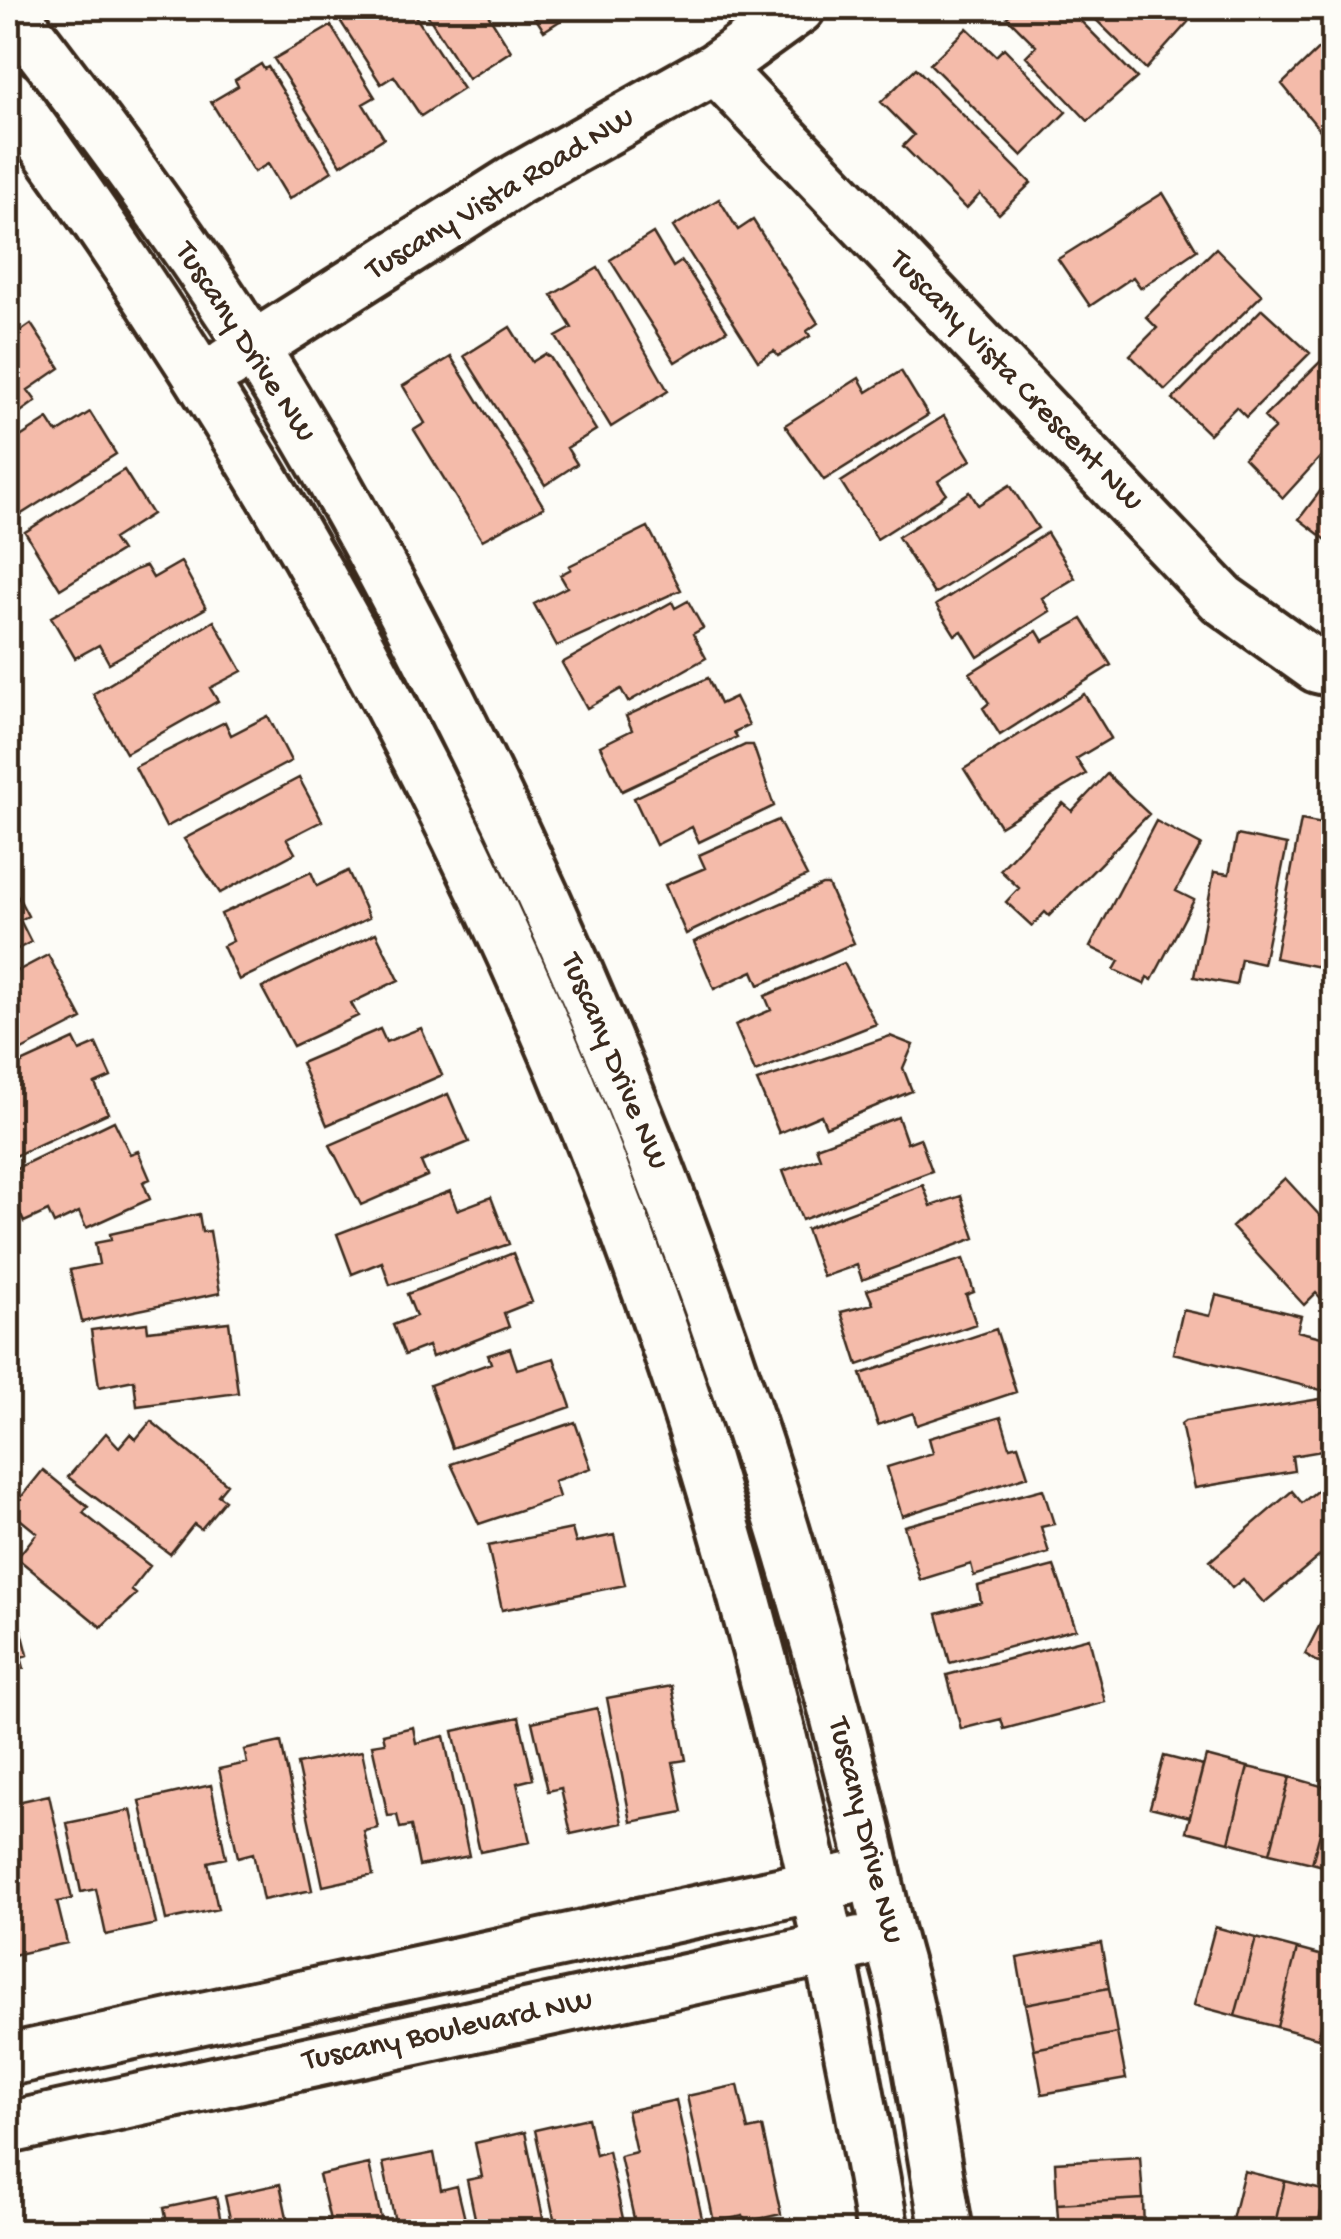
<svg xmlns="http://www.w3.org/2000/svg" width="1341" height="2239" font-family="'Gochi Hand',sans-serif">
	<rect width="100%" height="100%" fill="#fdfcf7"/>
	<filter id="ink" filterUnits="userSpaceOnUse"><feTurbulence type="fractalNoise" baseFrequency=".01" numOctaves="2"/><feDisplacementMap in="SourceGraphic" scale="20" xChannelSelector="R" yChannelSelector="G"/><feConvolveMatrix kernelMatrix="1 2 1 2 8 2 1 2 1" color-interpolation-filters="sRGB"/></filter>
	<g filter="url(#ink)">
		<path fill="#f4bbaa" stroke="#3b2a1e" stroke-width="2.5" d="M332,8h78l53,81 -42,27 -27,-40 -13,8z
			M423,8h74l-8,8 22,35 -43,28z
			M529,8h51l-36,23z
			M1017,8h51l69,70 -49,43 -62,-65 10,-10 -29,-29z
			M1084,8h89l15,14 -42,47z
			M331,26l44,71 -12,7 21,34 -43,27 -67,-106z
			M967,28l29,28 8,-8 62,64 -44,44 -92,-92z
			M1334,34v92l-10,9 -42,-51z
			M261,64l3,5 4,-2 64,104 -43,28 -21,-35 -14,8 -43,-70 27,-16 -3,-6z
			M916,68l115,115 -32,31 -19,-20 -14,15 -63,-63 11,-11 -33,-33z
			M1163,193l34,57 -56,38 -8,-11 -43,29 -32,-47z
			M719,199l19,31 15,-10 65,103 -11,8 3,5 -32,20 -4,-5 -16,10 -85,-134z
			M653,233l20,34 9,-6 45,69 -52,32 -65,-102z
			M1216,248l46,47 -97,95 -35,-35 27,-27 -11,-11z
			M598,268l70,123 -57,36 -55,-90 16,-9 -20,-33z
			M1262,309l48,44 -64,64 -10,-10 -27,27 -36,-35z
			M31,324l29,44 -32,22 8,11 -28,20v-81z
			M510,327l22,35 13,-8 5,3 46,73 -29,18 10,16 -32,21 -81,-129z
			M1326,356l8,8v78l-51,56 -39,-40 31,-30 -11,-11z
			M451,357l93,150 -62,33 -68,-110 11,-7 -22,-37z
			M901,371l27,44 -104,65 -39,-55 74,-47 8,14z
			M90,412l26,42 -104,66 -4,-6v-69l40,-26 9,14z
			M944,416l27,44 -33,21 8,12 -6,6 -63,40 -36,-57z
			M124,470l28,44 -39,25 8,12 -61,38 -35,-57z
			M1334,473v73l-35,-27z
			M1010,485l28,43 -104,66 -36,-57 72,-45 8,13z
			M648,527l33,63 -124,56 -23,-42 33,-17 -7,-12 11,-6 -2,-3z
			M1047,533l28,45 -33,20 8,13 -72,46 -16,-26 -7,4 -19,-30z
			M181,562l25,46 -97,55 -10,-18 -24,13 -24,-41 84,-47 11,-4 7,12z
			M688,601l15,27 -10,6 13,24 -78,44 -7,-13 -34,19 -25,-45 110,-61 3,6z
			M1082,619l29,46 -111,70 -17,-27 6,-5 -19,-30 67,-42 6,10z
			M214,621l28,50 -32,17 8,13 -92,52 -33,-59z
			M708,678l12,26 15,-7 14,28 -15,7 3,5 -115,54 -22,-45 32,-16 -6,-14z
			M1084,694l27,44 -35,21 10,15 -86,52 -36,-57z
			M268,716l23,45 -125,66 -31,-60 90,-45 6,13z
			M745,745h8l21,61 -75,36 -7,-15 -36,18 -22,-47z
			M1107,774l42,40 -100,102 -4,-4 -13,14 -26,-24 13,-14 -19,-18 63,-67 9,8z
			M299,778l23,43 -35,18 8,14 -75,40 -36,-54z
			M778,820l29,56 -121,58 -21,-49 40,-17 -6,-13z
			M1301,820l33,6v144l-59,-12z
			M1156,821l45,24 -25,46 18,9 -42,80 -5,-3 -3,7 -30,-14 5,-9 -29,-14z
			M1237,835l50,10 -24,119 -22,-5 -5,26 -42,-8 20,-105 15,2z
			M348,871l21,47 -130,62 -16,-34 10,-5 -12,-27 90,-42 6,14z
			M12,885l16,31 -8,4 11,22 -23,12v-68z
			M822,885h6l26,58 -95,42 -6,-14 -39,18 -20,-47z
			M376,933l23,47 -48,23 7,13 -65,30 -31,-58z
			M48,955l34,64 -74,38v-81z
			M844,963l32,61 -121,48 -20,-47 36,-15 -6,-14z
			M421,1028l21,47 -115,50 -26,-62 79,-34 6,13z
			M890,1036l23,9 -10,23 9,23 -86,36 -5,-12 -42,18 -22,-52z
			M74,1039l6,12 16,-7 15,33 -16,7 13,29 -100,46v-90z
			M448,1094l21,48 -48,20 6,14 -66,29 -31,-60z
			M898,1117l9,26 13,-5 12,33 -130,49 -19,-49 37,-13 -4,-11z
			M114,1121l16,33 8,-3 12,28 -7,3 7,17 -64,29 -7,-16 -25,12 -6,-13 -24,11 -16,-35v-15z
			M1285,1178l49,53v81l-18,-19 -12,12 -72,-78z
			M923,1185l8,21 30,-10 14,42 -113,42 -5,-15 -34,12 -17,-48z
			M450,1191l7,19 34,-13 18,47 -119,41 -8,-23 -30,12 -15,-40z
			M199,1214l3,18 8,-1 10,62 -138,29 -12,-52 29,-6 -4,-21 16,-3 -1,-6z
			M513,1253l19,49 -28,11 5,14 -77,30 -4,-11 -23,9 -12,-30 23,-9 -9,-22z
			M963,1259l11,33 -8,3 10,29 -118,41 -17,-53 32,-8 -6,-14z
			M1216,1295l85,21 -4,15 37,9 -5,52 -156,-39 10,-43 27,6z
			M229,1322l9,71 -101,13 -3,-26 -35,7 -8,-57 56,-7 1,8z
			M996,1329l20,63 -99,33 -4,-12 -35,12 -17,-51z
			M510,1348l7,21 37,-11 17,49 -119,41 -22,-63 61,-22 -3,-8z
			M1320,1399l8,51 -36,6 2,15 -99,17 -14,-64 4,-3z
			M1001,1417l9,30 8,-2 10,31 -126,40 -15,-49 46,-14 -4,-15z
			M151,1421l76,63 -9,11 7,5 -24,29 -7,-5 -24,30 -102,-77 38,-44 13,14 11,-13 6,5z
			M575,1422l16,46 -37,13 5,16 -80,27 -28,-60z
			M43,1470l45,37 -5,6 67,53 -19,24 5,4 -35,33 -84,-69 20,-25 -27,-22z
			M1334,1477v67l-70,59 -21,-24 -11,9 -22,-27 82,-70 10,12z
			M1043,1489l11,35 -13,3 8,26 -75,23 -3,-12 -51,16 -16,-54z
			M572,1529l4,14 38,-8 11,50 -123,25 -14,-64z
			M1054,1566l22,63 -126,34 -13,-49 44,-12 -3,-16z
			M8,1576l20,79 -7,2 3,11 -16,3z
			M1334,1597v68l-3,5 -26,-16z
			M1089,1638l16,64 -101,27 -3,-10 -40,10 -14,-54z
			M672,1686l14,74 -13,2 10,50 -52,10 -24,-124z
			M597,1708l25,115 -51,11 -10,-46 -13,3 -16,-69z
			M519,1717l14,62 -16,4 13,59 -50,10 -27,-121z
			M413,1727l3,16 28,-7 25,120 -50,10 -8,-40 -11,2 -3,-13 -9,1 -16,-71 13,-2 -2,-9z
			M281,1742l31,148 -49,10 -10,-47 -15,4 -19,-88 28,-6 -3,-13z
			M362,1751l16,77 -14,3 9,44 -50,11 -26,-122z
			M1164,1756l39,10 -13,51 -40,-10z
			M1206,1756l42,11 -19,75 -43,-11z
			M1248,1767l42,10 -20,76 -41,-11z
			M1290,1777l42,12 -20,74 -42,-10z
			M211,1785l15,73 -18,4 10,47 -52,11 -26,-119z
			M1332,1789h2v80l-22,-6z
			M49,1795l23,104 -15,3 10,41 -54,12 -5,-24v-127z
			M131,1810l25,114 -50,11 -10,-46 -15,3 -14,-69z
			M1215,1927l41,11 -21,78 -41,-11z
			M1256,1938l41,11 -20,78 -42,-11z
			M1101,1943l8,45 -84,16 -8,-46z
			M1297,1949l37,10v19l-16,60 -41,-11z
			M1334,1978v64l-16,-4z
			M1109,1988l8,45 -83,16 -9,-45z
			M1117,2033l9,46 -84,15 -8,-45z
			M738,2085l10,45 14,-3 19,87 -36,8 -2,-6 -29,6 -27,-126z
			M676,2100l29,132h-68l-17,-76 16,-4 -9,-41z
			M588,2118l8,37 12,-4 18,81h-69l-22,-102z
			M525,2132l21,100h-68l-11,-52 15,-3 -7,-34z
			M434,2153l7,37 16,-4 11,46h-71l-14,-69z
			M1140,2157l3,42 -86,5 -2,-42z
			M369,2164l15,68h-67l-2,-8 15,-4 -11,-45z
			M1244,2171l41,10 -12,51h-44z
			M1285,2181l41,10 -10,41h-43z
			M280,2184l9,43 12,-3 2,8h-70l-8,-36z
			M1326,2191l8,2v39h-18z
			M216,2197l7,35h-54l-5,-24z
			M1143,2199l1,33h-85l-2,-28z
			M120,2220l2,12h-52v-1z"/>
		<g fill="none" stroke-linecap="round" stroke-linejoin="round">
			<g stroke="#3b2a1e" stroke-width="58">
				<path id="minor" d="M9,8c84,109 168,221 243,338 83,130 156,270 224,408 182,371 321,761 409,1165 7,32 18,63 24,95 14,72 25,145 38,218
					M716,68l506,531 95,68 17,4
					M8,95c315,431 566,914 715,1428 68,233 119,470 160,709
					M227,364l291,-185 198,-111 83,-60
					M8,2060l840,-181
					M8,2128l852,-186"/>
			</g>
			<use href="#minor" stroke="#fdfcf7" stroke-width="50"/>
		</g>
	</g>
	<g text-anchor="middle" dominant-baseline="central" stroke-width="10" stroke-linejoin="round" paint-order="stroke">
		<g font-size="32" fill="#3b2a1e" stroke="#fdfcf7">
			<text transform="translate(501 195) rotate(-31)">Tuscany Vista Road NW</text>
			<text transform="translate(244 343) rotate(57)">Tuscany Drive NW</text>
			<text transform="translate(1015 382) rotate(46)">Tuscany Vista Crescent NW</text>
			<text transform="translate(613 1062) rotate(67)">Tuscany Drive NW</text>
			<text transform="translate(864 1831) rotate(76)">Tuscany Drive NW</text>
			<text transform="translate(448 2032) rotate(-12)">Tuscany Boulevard NW</text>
		</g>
	</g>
	<rect width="1341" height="2239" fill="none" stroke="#fdfcf7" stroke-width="40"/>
	<rect x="20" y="20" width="1301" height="2199" fill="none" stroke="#3b2a1e" stroke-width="4" filter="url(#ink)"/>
</svg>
